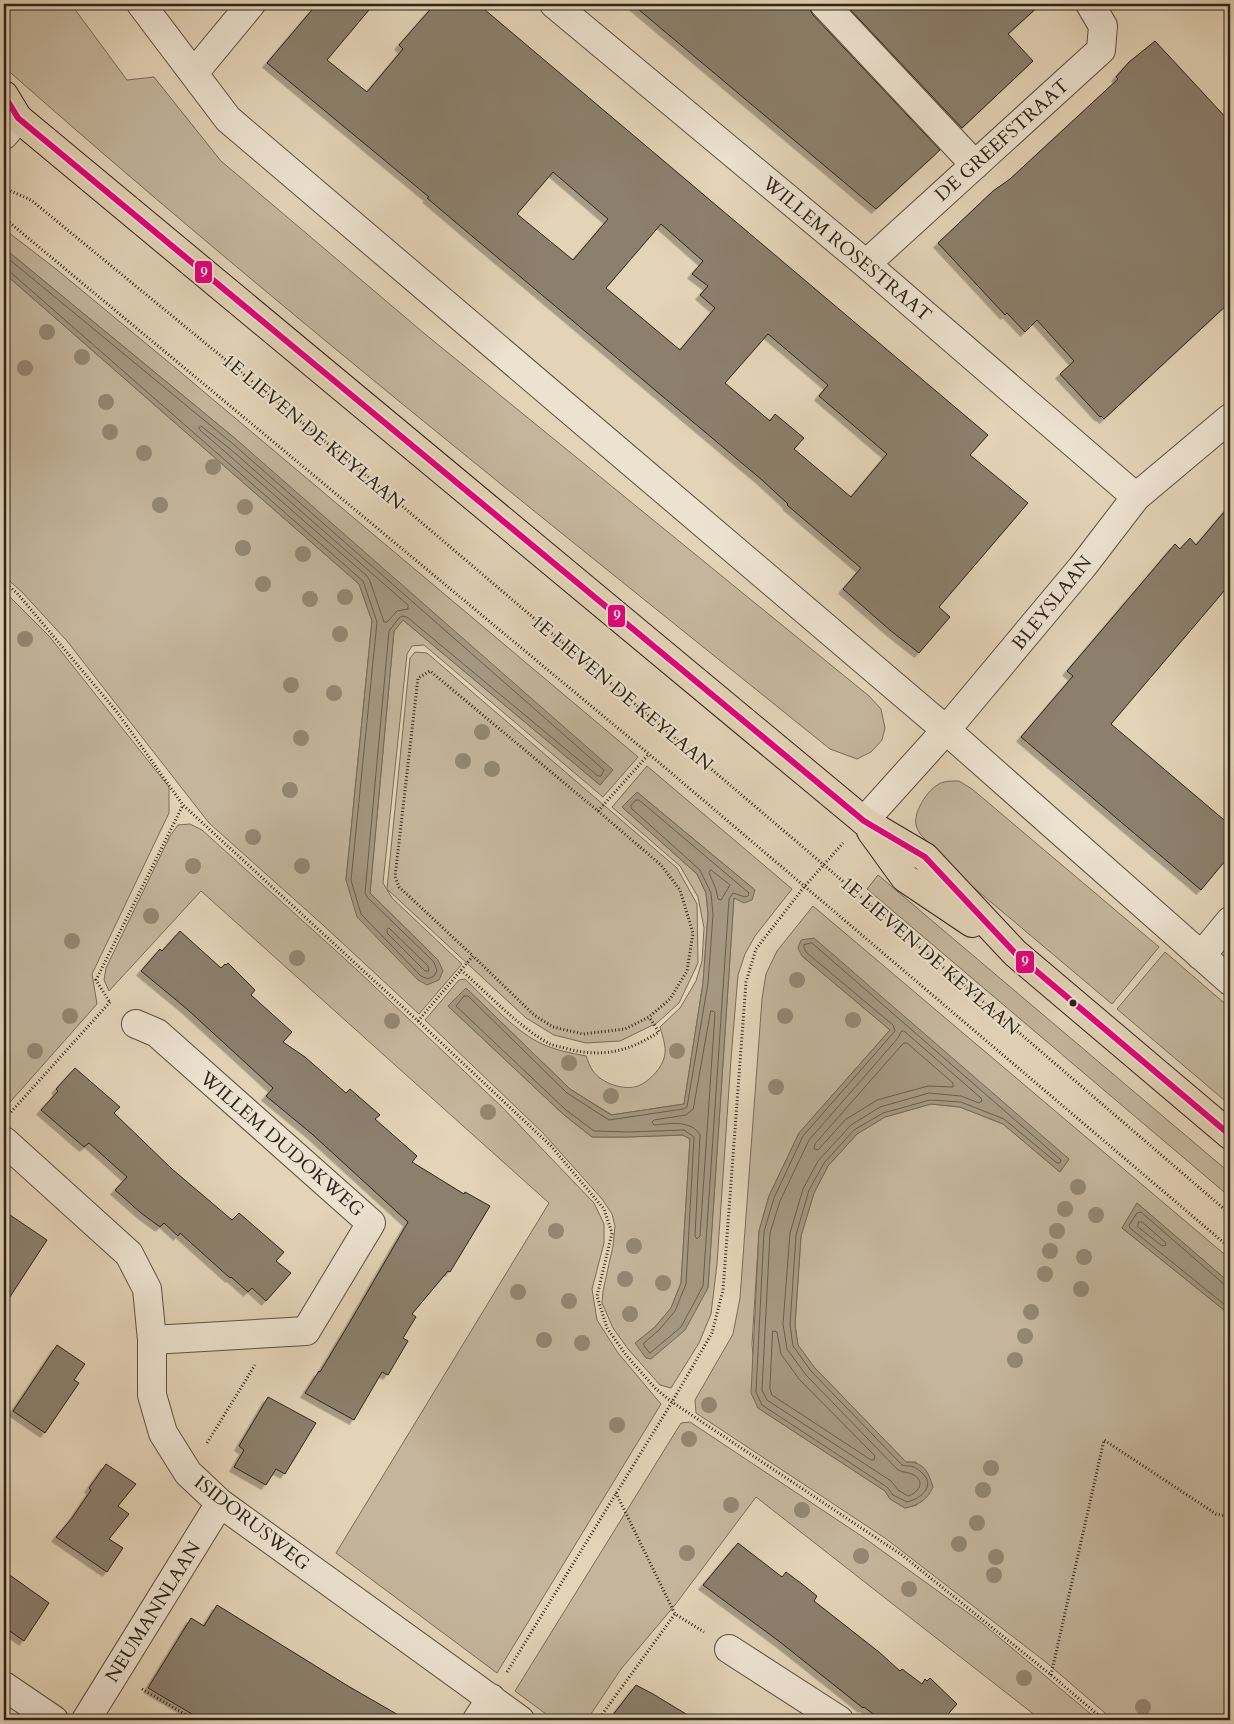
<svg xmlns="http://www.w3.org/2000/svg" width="1234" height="1724" font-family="Cardo,serif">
	<defs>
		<filter id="shadow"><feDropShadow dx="-4.5" dy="4.5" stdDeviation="0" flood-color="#0004"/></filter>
	</defs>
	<rect width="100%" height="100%" fill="#e3d3b7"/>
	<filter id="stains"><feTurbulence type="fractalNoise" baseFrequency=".004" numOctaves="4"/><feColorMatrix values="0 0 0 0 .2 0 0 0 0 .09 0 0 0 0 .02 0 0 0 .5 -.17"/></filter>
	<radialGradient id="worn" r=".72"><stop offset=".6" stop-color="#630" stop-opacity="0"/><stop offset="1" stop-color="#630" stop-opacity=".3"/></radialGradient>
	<path fill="#c4b59c" stroke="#796c5b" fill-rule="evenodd" d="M4,4h67l56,76 27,-3 67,84 204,173 444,362 12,13 4,19 -3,12 -11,12 -14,7 -27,-10c-278,-224 -559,-446 -826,-682z
		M4,229l52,40 122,101 460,387 -35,40 -179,-152 -12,1 -5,8 -24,229 9,15 70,66 -43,50 -96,-89 -114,-102 -142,-182 -45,-49 -18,-16v-303l355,311 13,37 -26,259 92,80 -68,-67 24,-262 9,-11 197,165 -363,-345 -233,-192z
		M4,591l45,45 120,151v26l-77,161 5,30 -93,105z
		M415,652l12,1 250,215 20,36 1,59 -19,40 -22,20 -37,18 -34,2 -32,-8 -28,-17 -139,-129 23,-231z
		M647,766l145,123 -37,47 -10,18 -7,21 -7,84 -14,205 -6,50 -12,29 -28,45 -11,-3 -32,-36 -15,-21 -11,-25 1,-12 10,-45 2,-20 -3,-12 -10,-15 -59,-66 -118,-113 34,-40 6,-1c21,20 48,50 73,63 16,8 32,11 48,14 2,5 4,11 7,15 8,12 31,20 45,15 10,-4 21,-15 25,-25 5,-11 0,-23 -3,-34l20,-19 16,-27 6,-20 2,-33 -6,-31 -18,-31 -68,-59zM637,792l118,98 -21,7 -26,391 -72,55 19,-16 16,-19 10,-25 9,-144 -7,-4 -56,2h-35l-29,-23 -115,-108 18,-18 104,101 42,26 72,-11 19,-121 5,-69 -2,-21 -9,-19 -75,-67z
		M959,781l13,8 187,158 -47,57 -177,-149 4,-4c-9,-8 -20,-14 -23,-26 -3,-14 14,-40 28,-43 4,-1 10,-1 15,-1z
		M190,824l12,6 153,138 146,138 93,97 10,21v19l-12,46 5,31 21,33 43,51 -164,269 -161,-120 213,-350 -348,-312 -92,100 -5,-11 2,-12 64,-132 8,-11z
		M878,875l352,298v24l-363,-308z
		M813,906l417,353v24l-93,-80 -15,25 107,86 1,3v403h-117l-66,-57 -162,-125 -189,-125 -1,-13 38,-66 7,-36 22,-299 4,-25 11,-23zM802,956l267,203 -9,13 -57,-48 -43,-17 -29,-3 -46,13 -28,17 -29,32 -14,27 -13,43 -6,89 3,20 16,22 92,95h10l1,43 -12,3 -15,-9 -5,-8 -127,-83 -6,-64 7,-113 10,-35 30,-63 91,-103z
		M1165,952l65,56v97l-113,-96z
		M690,1422l173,115 119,86 116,97h-57l-285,-223 -81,108 -54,64 -34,51h-33l-39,-29 166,-268z"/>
	<path fill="#a59882" stroke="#756a58" d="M4,248l233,192 376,330 -13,15 -197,-165 -9,11 -24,262 68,67 5,11 -4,9 -12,5 -9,-5 -61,-63 -11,-37 26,-259 -13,-37 -355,-311z
		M637,792l118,98 -3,10 -8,3 -10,-5 -26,390 -23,42 -34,29 -5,-1 -11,-15 20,-16 16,-19 10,-25 9,-144 -7,-4 -56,2h-35l-29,-23 -115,-108 18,-18 104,101 41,26 73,-11 19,-121 5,-69 -2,-21 -9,-19 -75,-67z
		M814,938l255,221 -9,13 -57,-48 -43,-17 -29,-3 -46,13 -28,17 -29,32 -14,27 -13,43 -6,89 3,20 16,22 92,95c18,0 22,9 27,25 -6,13 -14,18 -28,21l-15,-9 -5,-8 -127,-83 -7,-15 8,-162 10,-35 30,-63 91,-103 -88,-74 -4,-8 3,-8z
		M1137,1203l93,80v34l-1,-3 -107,-86z"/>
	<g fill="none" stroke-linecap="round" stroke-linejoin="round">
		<path stroke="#6a5e4e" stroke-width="1" d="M4,255l229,189 371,326 -3,6h-3l-191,-159 -5,-1 -3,2 -10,13 -24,262 2,4 67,65 3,9 -3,5 -6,3 -7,-3 -60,-62 -10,-34 26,-258 -14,-41 -354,-310 -5,-2
			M201,426l28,22 179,157v4l-11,2 -10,11h-3l-14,-41 -3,-5 -167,-146 -1,-2z
			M636,800h3l110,93 -1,3 -3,1 -12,-4 -4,6 -26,387 -22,41 -31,26 -6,-7v-3l15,-13 16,-19 11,-27 8,-147 -10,-7 -57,2 -33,-1 -28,-21 -110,-104 8,-10h4l99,97 42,27 74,-11 4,-2 21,-124 5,-68 -2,-22 -11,-23 -69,-62v-2z
			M711,870l19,15 -9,15 -3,-1 -2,-10 -7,-16z
			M389,928l39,38 1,5h-4l-38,-38v-3z
			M812,943l249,217 -1,3h-3l-53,-44 -43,-17 -31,-2 -47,13 -29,17 -30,33 -15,27 -13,45 -6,90 3,21 18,25 91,94c5,2 8,0 12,2 1,0 6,4 7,5 16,13 0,27 -14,30l-14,-7 -6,-8 -125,-82 -6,-13 8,-160 10,-34 29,-62 92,-105 -2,-6 -86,-72 -3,-5v-3z
			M711,1011h2l2,2 -15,223 -3,3 -2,-3 5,-101c-10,-16 -30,-11 -46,-10l-2,-3 2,-2 32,-5 7,-6z
			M904,1031l77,67 1,3 -3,2 -18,-7 -32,-3 -49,14 -29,18 -33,36 -15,28 -13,44 -7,91 4,25 19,26 92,95c6,3 11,2 16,5 12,7 4,18 -6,21l-10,-6 -7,-9 -124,-81 -5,-10 8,-157 10,-32 29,-61 89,-102 3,-6z
			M904,1043h3l46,40v4l-25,-1 -51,14 -32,20 -27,30 -4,-1 1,-5z
			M1139,1222h3l23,20 1,3 -4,1 -24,-19z
			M1230,1287l-5,-2 -84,-73 -4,1 -8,12 1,3 100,81
			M773,1331l4,1 4,22 18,25 76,77 -1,4h-3l-99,-65 -2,-6z"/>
	</g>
	<path fill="#8c7f6c" stroke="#2e241a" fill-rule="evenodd" filter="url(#shadow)" d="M317,4h57l-47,56 40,32 36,-43 -4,-4 36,-41h43l510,431 -18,20 58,48 -89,104 11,10 -31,36 -28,-22 -48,-42 18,-21 -74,-63 1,-1 -26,-24 -302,-254 -33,-28 2,-1 -162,-134zM553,172l55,47 -35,41 -56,-46zM661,224l42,37 -11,13 16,12 -8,9 15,13 -35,42 -74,-62zM768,334l60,51 -9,11 68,58 -36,43 -57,-48 10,-11 -29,-24 -5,7 -45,-38z
		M632,4h177v4l4,7 127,135 -64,59z
		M845,4h196l-33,30 25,27 -71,67z
		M1155,41l75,81v180l-126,117 -3,-3 -1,1 -40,-43 14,-13 -37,-41 -12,12 -18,-19 -2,2 -67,-72 55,-52 17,-12 108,-100 -2,-2 13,-15z
		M1230,505v79l-119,140 119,101v30l-29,35 -180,-153 52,-61 -6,-5 108,-127 5,5 10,-11 6,7z
		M180,931l41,37 4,-4 1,1 2,-2 27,27 -4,5 41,37 -9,10 22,15 41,36 4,-4 30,26 -5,4 42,37 -5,6 52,32 1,-2 25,14 -40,66 -2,-1 -36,43 4,3 -13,21 5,3 -20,34 -6,-3 -28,48 -49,-27 14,-22 1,1 30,-50 58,-100 -96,-88 -46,-38 7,-8 -86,-79 -46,-38 19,-22 2,2z
		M75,1068l45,39 -6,6 58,56 60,51 7,-7 45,39 -8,9 15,12 -25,28 -14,-13 -4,4 -17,-15 -1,1 -50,-45 -2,3 -14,-13 -4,4 -19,-14 -26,-23 12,-13 -38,-34 -5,4 -43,-37 17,-19 -2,-2z
		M4,1211l43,29 -43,66z
		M57,1345l28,19 -11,16 5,3 -34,50 -32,-22z
		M268,1397l48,26 -31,51 -9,-5 -10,16 -32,-18 10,-17 -5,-4z
		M106,1464l30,20 -18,22 11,8 -20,25 14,9 -16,24 -51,-35 16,-19 19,-28 -2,-2z
		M738,1543l44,34 4,-5 16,12 15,12 -3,5 65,51 21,19 2,-2 20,15 3,-5 2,2 3,-3 27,26 -14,16h-62l-17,-13 -1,1 -83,-66 -77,-57z
		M4,1571l45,32 -25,38 -20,-14z
		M217,1605l131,81 59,34h-205l-54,-32 43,-70 13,8z
		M636,1685l17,9 43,26h-87z"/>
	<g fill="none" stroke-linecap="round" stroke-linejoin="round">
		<g stroke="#5b5041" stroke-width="30">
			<path id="minor" d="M141,4l87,115 718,611 284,251
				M554,4l312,260 270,233
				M824,4l151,161
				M194,73l57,-69
				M4,135l14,-17
				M866,264l235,-214 2,-24 -13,-22
				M864,821l82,-91 137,-164 53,-69 94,-79
				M1201,956l29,-35
				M136,1024l21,9 214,190 -65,108 -154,9
				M4,1141l125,113 18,35 5,51v55l11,38 25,40 32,30 300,217
				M729,1649l110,71
				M4,1686l50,34
				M86,1720l134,-217
				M477,1720l14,-22"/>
		</g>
		<g stroke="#2e241a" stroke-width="30">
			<path id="major" d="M4,95l14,23 846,703 61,36 90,96 215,182
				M871,831l34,47 67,45"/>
		</g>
		<path stroke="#2e241a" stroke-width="3" stroke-dasharray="1 2.5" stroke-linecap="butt" d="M4,188l27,12 330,271 463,394 406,349
			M4,218l645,536 581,494
			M4,582l13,11 100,119 66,93 235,216 133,125 53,63 8,24 -15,63 10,32 19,27 30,34 16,13 230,153 149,120 53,45
			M598,811l51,-57
			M461,970c26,23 60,59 89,74 5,2 12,3 18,5 36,9 61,2 91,-17l-10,-15
			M109,1001l-13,-21 87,-175
			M418,1021l55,-65 -74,-69 -4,-10 23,-199 12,-7 168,140 63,54 19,25 13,43 -6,38 -17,28 -21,18 -24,12 -42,5 -30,-7 -19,-12 -61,-59
			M11,1112l99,-110
			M207,1443l48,-78
			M616,1493l59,121
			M507,1672l165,-270 40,-69 11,-43 23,-308 10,-33 48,-62 39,-44
			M1051,1675l53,-235 112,74 14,3
			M142,1689l53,31
			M598,1720l77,-106 29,18"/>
		<use href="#minor" stroke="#ede2d0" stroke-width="28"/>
		<use href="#major" stroke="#e3d3b7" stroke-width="28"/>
		<g stroke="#ede2d0" stroke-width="10">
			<path id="bus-1" d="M4,95l14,23 846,703 61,36 90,96 215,182"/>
		</g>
		<use href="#bus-1" stroke="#e5007d" stroke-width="6"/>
	</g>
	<g fill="#948772">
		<circle cx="47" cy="332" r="8"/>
		<circle cx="82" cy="357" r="8"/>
		<circle cx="25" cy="368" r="8"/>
		<circle cx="106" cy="402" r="8"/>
		<circle cx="110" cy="432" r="8"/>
		<circle cx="144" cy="453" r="8"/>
		<circle cx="213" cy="467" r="8"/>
		<circle cx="160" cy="505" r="8"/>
		<circle cx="245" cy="507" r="8"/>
		<circle cx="243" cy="548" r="8"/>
		<circle cx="303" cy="554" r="8"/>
		<circle cx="263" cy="584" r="8"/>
		<circle cx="345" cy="597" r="8"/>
		<circle cx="310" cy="599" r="8"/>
		<circle cx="340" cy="634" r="8"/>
		<circle cx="25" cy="639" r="8"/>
		<circle cx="291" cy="685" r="8"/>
		<circle cx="334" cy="693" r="8"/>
		<circle cx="482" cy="732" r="8"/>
		<circle cx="301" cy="738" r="8"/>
		<circle cx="463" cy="761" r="8"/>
		<circle cx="492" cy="769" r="8"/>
		<circle cx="290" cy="790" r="8"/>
		<circle cx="253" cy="837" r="8"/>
		<circle cx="193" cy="866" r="8"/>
		<circle cx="302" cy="866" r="8"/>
		<circle cx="151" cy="916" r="8"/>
		<circle cx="72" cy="941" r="8"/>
		<circle cx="297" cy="958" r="8"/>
		<circle cx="797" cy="980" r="8"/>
		<circle cx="70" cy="1016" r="8"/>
		<circle cx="785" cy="1016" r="8"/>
		<circle cx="853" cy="1020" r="8"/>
		<circle cx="392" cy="1021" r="8"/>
		<circle cx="35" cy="1051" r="8"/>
		<circle cx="677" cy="1051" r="8"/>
		<circle cx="569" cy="1063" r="8"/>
		<circle cx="776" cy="1087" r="8"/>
		<circle cx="611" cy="1096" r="8"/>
		<circle cx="488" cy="1112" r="8"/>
		<circle cx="1078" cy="1187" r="8"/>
		<circle cx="1065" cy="1209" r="8"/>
		<circle cx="1096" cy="1215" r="8"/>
		<circle cx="556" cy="1231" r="8"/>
		<circle cx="1057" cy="1231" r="8"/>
		<circle cx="634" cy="1246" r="8"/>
		<circle cx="1050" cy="1251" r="8"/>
		<circle cx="1084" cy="1257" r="8"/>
		<circle cx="1045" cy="1274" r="8"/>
		<circle cx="625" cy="1279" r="8"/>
		<circle cx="663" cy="1283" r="8"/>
		<circle cx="1081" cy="1289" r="8"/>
		<circle cx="518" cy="1292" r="8"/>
		<circle cx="569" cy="1301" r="8"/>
		<circle cx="1031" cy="1312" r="8"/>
		<circle cx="630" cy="1314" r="8"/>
		<circle cx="1025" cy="1336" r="8"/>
		<circle cx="544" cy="1340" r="8"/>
		<circle cx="582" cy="1343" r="8"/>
		<circle cx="1015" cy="1360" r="8"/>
		<circle cx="709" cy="1405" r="8"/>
		<circle cx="617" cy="1425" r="8"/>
		<circle cx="689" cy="1439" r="8"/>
		<circle cx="991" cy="1468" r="8"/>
		<circle cx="983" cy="1490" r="8"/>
		<circle cx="731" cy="1505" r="8"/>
		<circle cx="802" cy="1510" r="8"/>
		<circle cx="977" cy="1523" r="8"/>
		<circle cx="959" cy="1544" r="8"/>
		<circle cx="687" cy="1553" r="8"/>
		<circle cx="861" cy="1556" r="8"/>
		<circle cx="996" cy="1557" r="8"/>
		<circle cx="994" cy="1575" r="8"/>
		<circle cx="909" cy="1589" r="8"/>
		<circle cx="1024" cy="1678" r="8"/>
		<circle cx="1143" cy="1707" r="8"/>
	</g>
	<circle fill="#2e241a" stroke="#ede2d0" stroke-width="2" cx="1073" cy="1003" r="4.5"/>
	<g text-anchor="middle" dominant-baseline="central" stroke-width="4" stroke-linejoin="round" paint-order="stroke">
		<g font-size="19" fill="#2e241a" stroke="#ede2d0">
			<text transform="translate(1002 140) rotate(-42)">DE GREEFSTRAAT</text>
			<text transform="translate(847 249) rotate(40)">WILLEM ROSESTRAAT</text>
			<text transform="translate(313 432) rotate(40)">1E LIEVEN DE KEYLAAN</text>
			<text transform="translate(1052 603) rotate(-51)">BLEYSLAAN</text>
			<text transform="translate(622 693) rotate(40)">1E LIEVEN DE KEYLAAN</text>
			<text transform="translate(930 956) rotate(41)">1E LIEVEN DE KEYLAAN</text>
			<text transform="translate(282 1144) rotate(41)">WILLEM DUDOKWEG</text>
			<text transform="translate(252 1523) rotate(38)">ISIDORUSWEG</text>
			<text transform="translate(153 1612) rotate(-58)">NEUMANNLAAN</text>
		</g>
	</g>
	<g stroke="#ede2d0" stroke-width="2">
		<rect x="194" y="260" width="19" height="24" rx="5" fill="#e5007d"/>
		<rect x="607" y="604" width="19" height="24" rx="5" fill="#e5007d"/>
		<rect x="1015" y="950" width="20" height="24" rx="5" fill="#e5007d"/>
	</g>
	<g font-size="14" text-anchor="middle" font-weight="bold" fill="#fff">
		<text x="204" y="277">9</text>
		<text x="617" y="620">9</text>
		<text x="1025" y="966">9</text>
	</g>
	<rect width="1234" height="1724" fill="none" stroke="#e3d3b7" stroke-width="20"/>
	<rect x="5" y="5" width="1224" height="1714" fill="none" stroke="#2e241a" stroke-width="2.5"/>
	<rect x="10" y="10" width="1214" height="1704" fill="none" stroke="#2e241a"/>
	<rect width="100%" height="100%" filter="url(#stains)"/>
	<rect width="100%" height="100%" fill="url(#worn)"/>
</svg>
